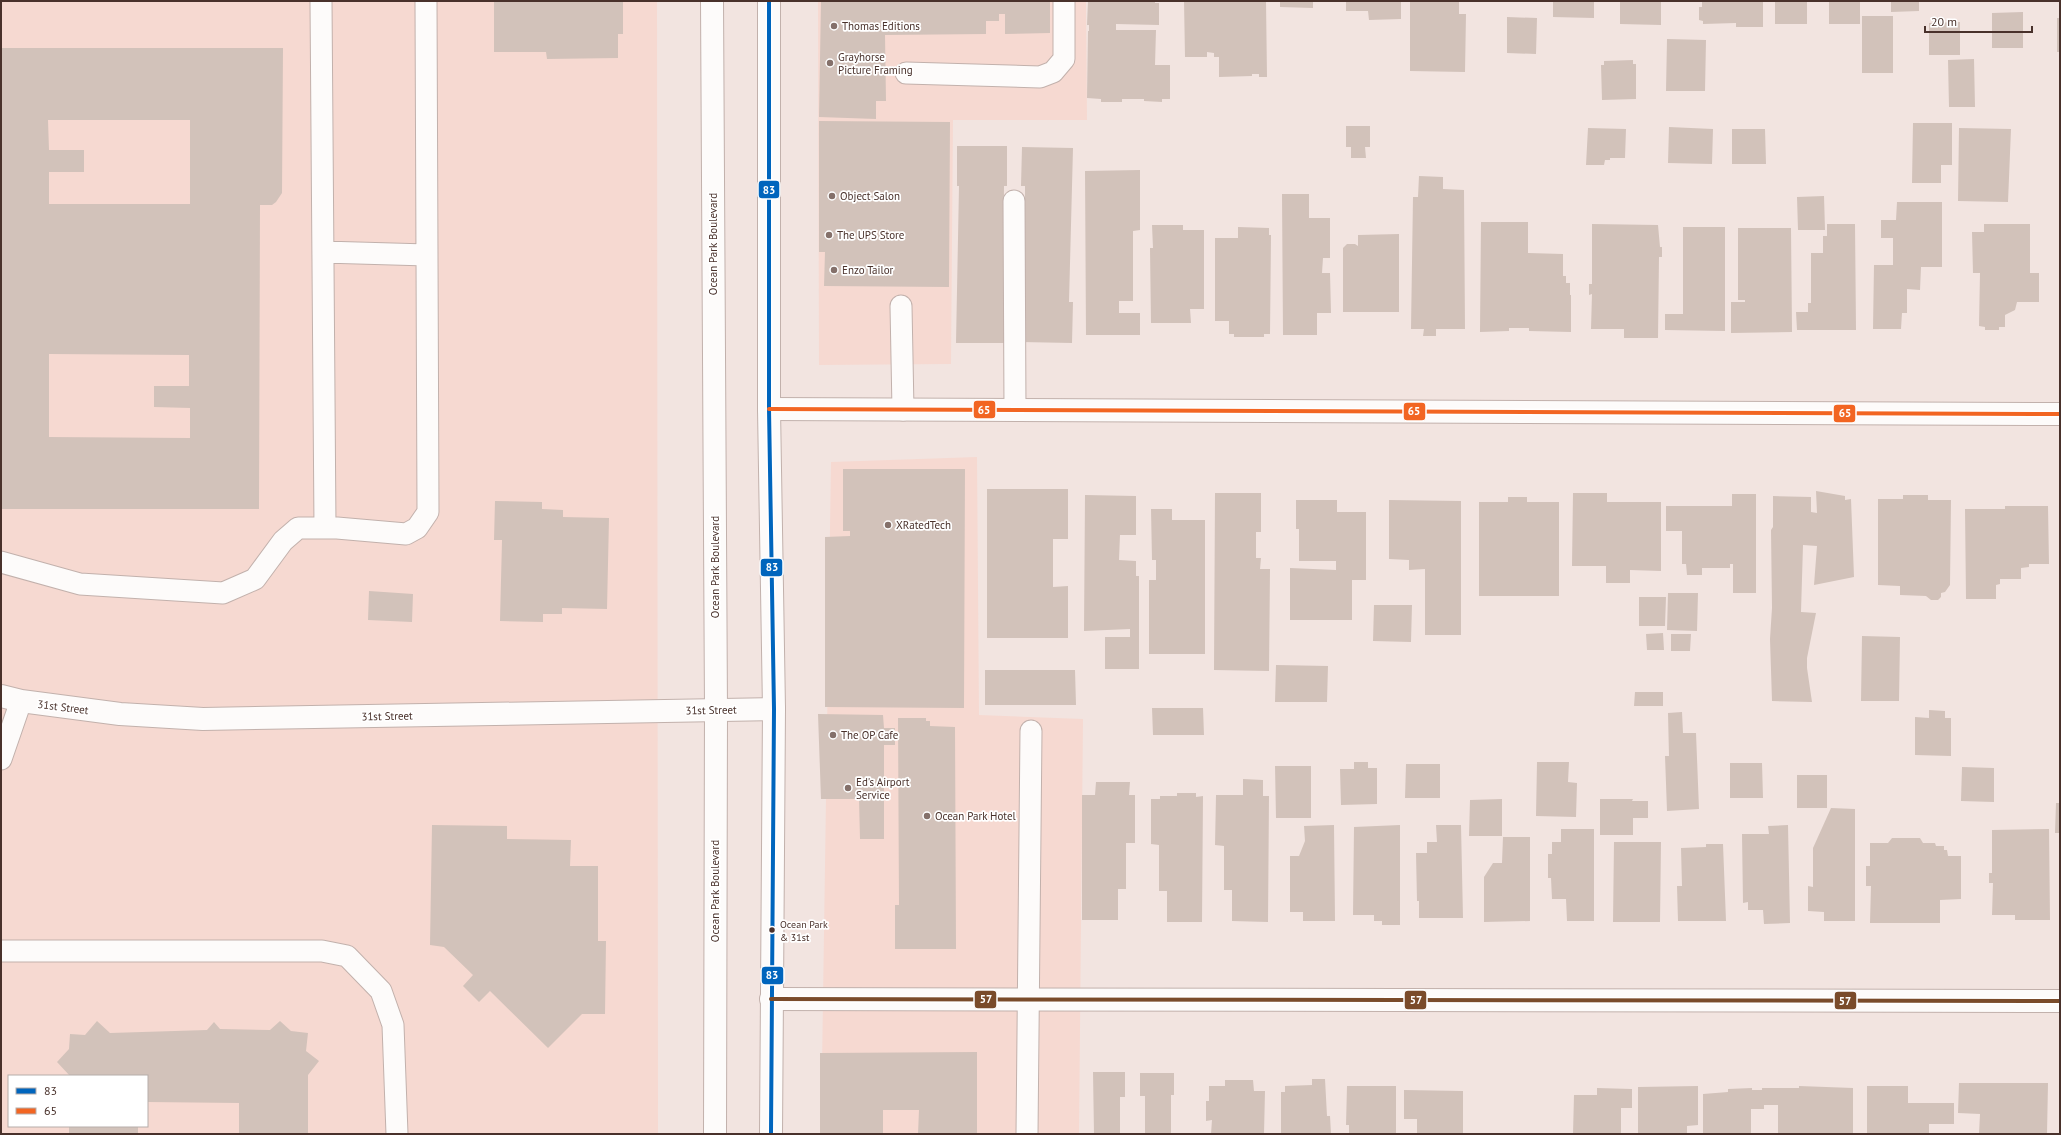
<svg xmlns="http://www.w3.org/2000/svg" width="2061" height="1135" font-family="'PT Sans',sans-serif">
	<rect width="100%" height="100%" fill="#f2e4e0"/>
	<path fill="#f6d9d1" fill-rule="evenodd" d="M1,1h656l1,1133h-657zM9,1076h138v50h-138z
		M818,1h268l1,119h-134l-2,244 -132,1z
		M977,457l2,258 104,4 -4,415h-258l10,-672z"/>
	<path fill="#d2c2ba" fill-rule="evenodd" d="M494,1h129v33h-5v24l-71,1 -1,-7h-52z
		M821,1h229v32l-45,1v-20h-6v7h-13v13l-101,1 1,66h-10v18l-57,-2z
		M1088,1h67v2h4v22l-43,-1v6h40l-1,35h15v34h-8v3l-18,-1v-2h-22v3h-21v-3l-14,-1 1,-67h1v-6h-2z
		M1184,1h82l1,76h-8v-3h-7v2l-33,1v-20h-5v-4l-7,-1v5h-22z
		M1280,1h33v7l-33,-1z
		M1346,1h55v18l-32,1 -1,-9h-22z
		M1410,1h49v13h7l-1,58 -55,-1z
		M1553,1h41v17l-41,-1z
		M1620,1h41v24l-41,-1z
		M1702,1h61v26h-27v-4l-33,1v-3l-4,-1v-13h3z
		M1775,1h32v23h-32z
		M1829,1h31v23h-31z
		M1891,1h28v10l-28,1z
		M2023,12v36h-31v-35z
		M1862,16h31v57h-31z
		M1507,17l30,1 -1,36 -29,-1z
		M2057,18h3v34h-3z
		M1960,22v33h-31v-32z
		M1667,39l39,1 -1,51h-39z
		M1,48h282l-1,145 -6,9 -4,3h-12l-1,304h-258zM48,120h142v84h-141v-32h35v-22h-35zM49,354l140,1v31h-35v21l36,1v30l-141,-1z
		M1974,59l1,48h-26l-1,-47z
		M1633,60v4h3v35l-34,1 -1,-35h3v-4z
		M819,121l131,1 -1,165 -125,-1 1,-34h-6z
		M1913,123h39v42h-11v18h-29z
		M1346,126h24v21h-5l1,11h-15v-11h-5z
		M1669,127l44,2 -1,35 -44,-1z
		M1588,128l38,1 -1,29h-15v2h-5l-1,5h-18z
		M1959,128l52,1 -3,73 -50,-1z
		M1732,129h33l1,35h-34z
		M957,146h50v40h-3l-1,116h3v41h-50l3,-157h-2z
		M1022,147l51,1 -4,154h4l-1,41 -51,-1 4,-40v-116h-4z
		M1140,170v60l-7,1v70h-14v12h21v22h-54l-1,-164z
		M1419,176l24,1v12l21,1 1,139h-29v7h-13l1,-7h-13l2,-132h5z
		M1282,194h27v24h21v40h-7l-1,15h8l1,40h-14v22h-34z
		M1824,196l1,34h-27l-1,-33z
		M1897,202h45v65h-21l-1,23 -13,-1v24h-5l-1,16h-28l1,-64h19v-27h-12v-18h15z
		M1481,222h47v31l35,1v22h3v7h4v12h1v37l-42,-1v-3h-20v3l-29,1z
		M1592,224l66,1 2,22h2v10h-3l-1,81h-34v-9h-33l1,-35 -3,1v-11h3z
		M1827,224h28l1,106h-59l-1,-18h12v-9h3v-50h12v-17h4z
		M1984,224h46v49h9v29h-22l-2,8 -10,5v12h-6v3h-14v-3l-6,-1 1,-53h-7l-1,-41h12z
		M1152,225h31v5h21v79h-14l1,14h-40l-1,-75h3z
		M1238,227l31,1v7h2l-1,99h-6v3h-30v-3h-5v-13h-14v-83h23z
		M1683,227h42v104l-60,-1v-16h18z
		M1738,228h53l1,104 -61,1v-31h14v-2h-7z
		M1399,234v78h-56v-64l4,-4h8l3,2v-11z
		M843,469h122l-1,239 -139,-1v-170l25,-1v-5h-7z
		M987,489h81v50h-15v48l15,-1v52h-81z
		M1816,491l29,5v4l6,-1 3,78 -40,8 3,-39 -14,-1 -2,67 15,1 -9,45v10l5,34 -40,-1 -2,-62 2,-31 -1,-78 2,-3v-31l38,1v15l6,1z
		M1215,493h46v39h-5v26h5l-1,11h10l-1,102 -55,-1z
		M1573,493h34v9h54v69l-31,-1v13h-24v-17h-34z
		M1732,494h24v99h-23v-29h-3v4h-28v7h-15l-1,-11h-4v-33h-16v-25h66z
		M1085,495l51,1v39h-16l-1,25 17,1v15h3v93h-34v-32h25v-8l-46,2z
		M1903,495h25v5h23l-1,85 -5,7 -4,1v4l-3,3h-7l-5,-4 -26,-1v-9l-22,-1v-86h25z
		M1508,497h19v5h32v94h-80v-94h29z
		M1296,500h41v12h29v68h-14v40h-62v-52l46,2v-9h-37v-32h-3z
		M1389,500l72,1v134h-36v-66l-16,1v-10l-20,-1z
		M495,501l47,1v7l21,1v7l46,1 -2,91 -45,-1v6h-19v8l-43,-1 2,-81h-8z
		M2005,506h43l1,58h-20v3l-8,1v11h-21v5l-4,1v14h-30l-1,-90h40z
		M1151,509h21v11h33v134h-56v-74h7v-20h-4z
		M369,591l44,3 -1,28 -44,-2z
		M1668,593h30l-1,38 -30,-1z
		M1639,597h27l-1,29h-26z
		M1374,605h38l-1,37 -38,-1z
		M1663,633l1,17h-17l-1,-16z
		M1671,634h20l-1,17h-19z
		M1862,636l38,1 -1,64h-38z
		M1276,665l52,1 -1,36h-52z
		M985,670h90l1,35h-91z
		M1635,692h28v14h-29z
		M1152,708h51l1,27h-51z
		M1929,710l16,1v7h6v38l-36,-1v-38l14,1z
		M1682,712l1,21h13l3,76 -32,2 -2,-55h4l-1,-43z
		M818,714l65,1 1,13h11v17h-11v94h-24l-1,-40h-38z
		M898,718h28v3h4v5l25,1 1,222h-61v-44h4z
		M1354,762h14v6h9v36l-36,1 -1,-36h14z
		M1537,762h32l-1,20 9,1 -1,34 -40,-1z
		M1730,763h32l1,35h-33z
		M1406,764h34v34h-35z
		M1275,766h36v52h-35z
		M1962,767l32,1v34l-33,-1z
		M1797,775h30v33h-30z
		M1243,779l20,1v16h6l-1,126 -36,-1v-31h-8v-44l-9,-1 1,-50h27z
		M1096,782h34l-1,13h6v48h-9v46h-8v31h-36v-125h13z
		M1177,793h19v4l7,-1 -1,126h-35v-31h-8v-46l-8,-1v-45h9v-3h17z
		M1502,799v37h-33l1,-36z
		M1600,799h33l-1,2h16v17h-15v17h-33z
		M2056,803h4v30h-5z
		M1831,808l24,1v112h-31v-9l-16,-1v-25l5,1v-39z
		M432,825l75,1v13l64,1 -1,26h28v75h8l-1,73h-23l-34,34 -58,-57 -11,11 -16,-16 10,-11 -29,-28 -14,-2z
		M1334,825l1,96h-32v-9h-13v-56h9l6,-15 -1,-15z
		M1400,825v100h-18v-4h-8v-6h-21l1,-88z
		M1436,825h25l2,93h-44v-17h-2l-1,-48h11v-11h10z
		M1788,825l2,98 -26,1 -1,-14h-15v-8l-5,1 -1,-69h27l-1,-8z
		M1561,829h33v92h-27l-1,-22h-14l-1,-21h-3v-24h4v-12h9z
		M2049,829l1,91h-35v-5h-23l1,-32h-4v-10h3v-43z
		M1503,837h27v84l-46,1v-45l9,-14h9z
		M1892,838h28l3,5h12l1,3h8v4h3l1,6h13v43l-21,1v23h-70l1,-37h-5v-20h4v-23h18z
		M1614,842h47l-1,80h-47z
		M1706,844h17l3,77h-48l-1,-35h5l-1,-38 25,-1z
		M97,1021l13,12 97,-3 7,-8 6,7 50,1 10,-9 11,10 17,2 -2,18 13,10 -11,14v59h-69v-31l-92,-1v-26h-77l-13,-14 12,-13 1,-15 15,1z
		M977,1052v82h-59l1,-24h-36v24h-63v-81z
		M1093,1072h32v25h-5v37h-26z
		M1140,1073h34v22h-3v39h-26v-38h-5z
		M1312,1079h13l2,37h3l1,18h-50v-42h4v-6l27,-1z
		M1225,1080h28l1,11h11l-1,43h-53l1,-14 -6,1v-20h3v-15h16z
		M1959,1083h89l-1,51h-68l1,-20 -22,-1z
		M1347,1086h49v48h-47v-9h-3z
		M1698,1086v39l-11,1v8h-49v-47z
		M1799,1086l54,2v46h-75v-29h-14v4h-13v25h-48v-40l25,-2v-3l24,-1v2h10v-2h37z
		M1867,1086h41v17h46v21h-25v10h-62z
		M1597,1088l35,1v19h-11v26h-48l1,-39h23z
		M1404,1090l59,1v43h-46v-15h-13z
		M69,1126h69v8h-69z"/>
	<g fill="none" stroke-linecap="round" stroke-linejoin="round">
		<g stroke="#c2b1ac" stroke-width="23">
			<path id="lane" d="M321,1l4,527
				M906,73l134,4 13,-5 11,-13v-58
				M1014,201l1,209
				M323,252l104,3
				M901,306l2,104
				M1,562l79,22 143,9 32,-14 28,-38 15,-13h39l69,6 11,-6 11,-16 -2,-511
				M1,759l20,-58
				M1,951h321l25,5 34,35 12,34 4,109
				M1027,1134l4,-403"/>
		</g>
		<g stroke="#c2b1ac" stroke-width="24">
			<path id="street" d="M769,409l1291,5
				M1,696l20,5 99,13 83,5 571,-10
				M771,999l1289,2"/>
		</g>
		<g stroke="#c2b1ac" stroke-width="24">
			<path id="secondary" d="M712,1l4,709 -1,424
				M769,1v408l5,300 -3,425"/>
		</g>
		<use href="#lane" stroke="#fdfbfa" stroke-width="21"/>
		<use href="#street" stroke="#fdfbfa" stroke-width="22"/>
		<use href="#secondary" stroke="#fdfbfa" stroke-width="22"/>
		<g stroke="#fff" stroke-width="7">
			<path id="bus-1" d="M769,1v408l5,300 -3,425"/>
		</g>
		<g stroke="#fff" stroke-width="7">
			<path id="bus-2" d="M769,409l1291,5"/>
		</g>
		<g stroke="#fff" stroke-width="7">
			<path id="bus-3" d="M771,999l1289,2"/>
		</g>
		<use href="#bus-1" stroke="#0065bd" stroke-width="4"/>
		<use href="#bus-2" stroke="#f26522" stroke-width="4"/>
		<use href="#bus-3" stroke="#7a4b2a" stroke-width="4"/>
	</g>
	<g fill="#84706a" stroke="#fff" stroke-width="1.5">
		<circle cx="834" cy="26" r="4"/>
		<circle cx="830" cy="63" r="4"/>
		<circle cx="832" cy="196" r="4"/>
		<circle cx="829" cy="235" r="4"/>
		<circle cx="834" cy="270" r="4"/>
		<circle cx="888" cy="525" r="4"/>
		<circle cx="833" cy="735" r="4"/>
		<circle cx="848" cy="788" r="4"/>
		<circle cx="927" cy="816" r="4"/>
	</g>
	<circle fill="#49312b" stroke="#fff" stroke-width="1.5" cx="772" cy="930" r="3.5"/>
	<g text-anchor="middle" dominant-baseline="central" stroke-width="3.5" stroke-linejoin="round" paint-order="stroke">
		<g font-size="10" fill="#49312b" stroke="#fff" text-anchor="start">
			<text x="780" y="924">Ocean Park<tspan x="780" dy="13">&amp; 31st</tspan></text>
		</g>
		<g font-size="11" fill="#49312b" stroke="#fff" text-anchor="start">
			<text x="842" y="26">Thomas Editions</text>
			<text x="838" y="57">Grayhorse<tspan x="838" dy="13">Picture Framing</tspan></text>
			<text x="840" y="196">Object Salon</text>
			<text x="837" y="235">The UPS Store</text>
			<text x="842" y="270">Enzo Tailor</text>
			<text x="896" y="525">XRatedTech</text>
			<text x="841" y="735">The OP Cafe</text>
			<text x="856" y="782">Ed's Airport<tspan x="856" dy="13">Service</tspan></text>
			<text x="935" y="816">Ocean Park Hotel</text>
		</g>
		<g font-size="11" fill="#49312b" stroke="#fff">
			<text transform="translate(713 244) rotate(-90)">Ocean Park Boulevard</text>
			<text transform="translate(715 567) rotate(-90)">Ocean Park Boulevard</text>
			<text transform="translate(63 707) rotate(7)">31st Street</text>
			<text transform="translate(711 710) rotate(-1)">31st Street</text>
			<text transform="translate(387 716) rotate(-1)">31st Street</text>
			<text transform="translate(715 891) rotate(-90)">Ocean Park Boulevard</text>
		</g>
	</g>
	<g stroke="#fff" stroke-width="1.5">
		<rect x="758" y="180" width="22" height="19" rx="4" fill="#0065bd"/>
		<rect x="973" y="400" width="23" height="19" rx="4" fill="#f26522"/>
		<rect x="1403" y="402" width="23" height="19" rx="4" fill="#f26522"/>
		<rect x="1833" y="404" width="23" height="19" rx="4" fill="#f26522"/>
		<rect x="760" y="558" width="23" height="19" rx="4" fill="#0065bd"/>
		<rect x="761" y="966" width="23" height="19" rx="4" fill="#0065bd"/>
		<rect x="974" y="990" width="23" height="19" rx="4" fill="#7a4b2a"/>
		<rect x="1404" y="990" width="23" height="20" rx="4" fill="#7a4b2a"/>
		<rect x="1834" y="991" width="23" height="19" rx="4" fill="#7a4b2a"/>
	</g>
	<g font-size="11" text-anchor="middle" font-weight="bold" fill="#fff">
		<text x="769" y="194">83</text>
		<text x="984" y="414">65</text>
		<text x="1414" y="415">65</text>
		<text x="1845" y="417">65</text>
		<text x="772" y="571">83</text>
		<text x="772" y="979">83</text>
		<text x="986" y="1003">57</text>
		<text x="1416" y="1004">57</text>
		<text x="1845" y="1005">57</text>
	</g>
	<rect width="2061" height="1135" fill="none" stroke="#49312b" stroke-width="4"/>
	<rect x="8" y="1075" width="140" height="52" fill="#ffffff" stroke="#b6adaa"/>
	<rect x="16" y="1088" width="20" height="6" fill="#0065bd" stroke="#b6adaa"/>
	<text x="44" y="1095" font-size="12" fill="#49312b">83</text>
	<rect x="16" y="1108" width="20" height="6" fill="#f26522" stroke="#b6adaa"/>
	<text x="44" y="1115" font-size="12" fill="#49312b">65</text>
	<path d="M1925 26v6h107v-6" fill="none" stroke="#49312b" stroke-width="2"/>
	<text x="1931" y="26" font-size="12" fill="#49312b" stroke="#ffffff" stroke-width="3" paint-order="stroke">20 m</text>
</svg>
